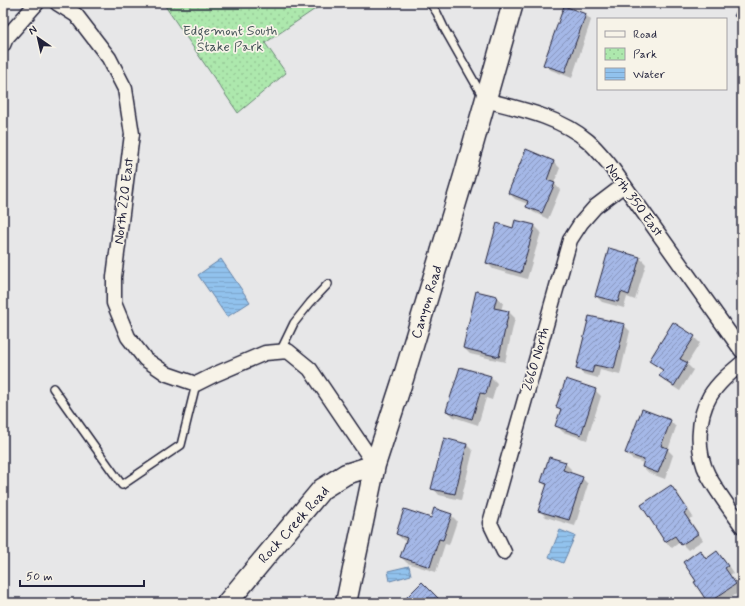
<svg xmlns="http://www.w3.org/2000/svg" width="745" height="606" font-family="Mynerve,sans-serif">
	<defs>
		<pattern id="park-dots" width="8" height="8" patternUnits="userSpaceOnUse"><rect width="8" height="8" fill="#ade8ad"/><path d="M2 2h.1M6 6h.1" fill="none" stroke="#95c796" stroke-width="1.8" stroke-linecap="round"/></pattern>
		<pattern id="water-rules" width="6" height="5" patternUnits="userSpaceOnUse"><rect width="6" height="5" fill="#91c2ed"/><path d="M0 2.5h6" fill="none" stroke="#7da6cc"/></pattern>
		<pattern id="building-hatch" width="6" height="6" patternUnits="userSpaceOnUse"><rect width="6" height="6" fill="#a5b8e7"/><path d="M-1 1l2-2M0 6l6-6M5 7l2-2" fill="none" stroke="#8695bc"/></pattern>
	</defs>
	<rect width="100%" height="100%" fill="#e7e7e8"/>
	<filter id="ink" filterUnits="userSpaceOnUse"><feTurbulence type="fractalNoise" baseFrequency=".025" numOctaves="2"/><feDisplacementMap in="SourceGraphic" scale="8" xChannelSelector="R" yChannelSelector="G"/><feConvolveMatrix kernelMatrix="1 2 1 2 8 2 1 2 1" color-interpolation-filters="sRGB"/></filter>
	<g filter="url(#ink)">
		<path fill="url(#park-dots)" stroke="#688574" d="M163,3h161l-59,40 21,30 -48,40z"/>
		<path fill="url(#water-rules)" stroke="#6582a6" d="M221,259l29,43 -23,15 -29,-42z
			M560,530l15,6 -12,27 -14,-6z
			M409,566l2,9 -21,6 -2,-10z"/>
		<path fill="#0003" d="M591,3h15l-2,4z
			M585,14l6,6 -19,58 -21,-8 -7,-6z
			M526,150l28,12 6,6 -6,15 6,7 -12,29 -15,-7 -6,-6 1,-2 -13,-5 -6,-6z
			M516,221l19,5 6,6 -14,47 -34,-10 -6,-6 27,-34z
			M640,258l6,6 -11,36 -8,-3 -3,11 -22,-6 -6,-6z
			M477,292l20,5 6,6 -2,8 8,1 6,6 -10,44 -35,-8 -6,-6z
			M624,325l6,6 -10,44 -20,-5 -2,8 -15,-4 -6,-6z
			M694,337l6,6 -13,21 6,6 -13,21 -14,-9 -6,-6 3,-5 -13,-10z
			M461,368l30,9 6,6 -5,17 -6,-2 -8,27 -24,-8 -7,-6z
			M595,390l6,6 -14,44 -24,-8 -6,-6 5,-15 -5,-4z
			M670,421l6,6 -8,23 5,5 -8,24 -16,-6 -6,-6 1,-4 -12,-4 -6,-6z
			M444,440l23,5 6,6 -12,49 -22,-5 -6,-7z
			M565,463l6,6 -1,5 12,4 6,6 -13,42 -29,-9 -6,-6 7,-24 -5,-5z
			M671,486l6,6 16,25 -4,2 14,21 -15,10 -8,-8 -8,6 -6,-6 -24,-37z
			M451,515l6,6 -8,24 -4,-1 -9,28 -29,-9 -6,-6 5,-16 -3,-1 -6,-6z
			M699,551l8,8 10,-7 6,6 10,15 -3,2 11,16 -18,12h-14l-14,-20 2,-2z"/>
		<path fill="url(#building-hatch)" stroke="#22223b" d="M741,3h1v17l-8,-4z
			M564,6l22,8 -21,58 -22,-7z
			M526,149l28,12 -7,19 8,3 -13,30 -16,-6 2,-6 -20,-8z
			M515,220l20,5 -14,48 -35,-10 11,-40 16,5z
			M609,248l31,9 -11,38 -8,-3 -3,10 -23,-6z
			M742,269v13l-6,-9z
			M476,291l21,5 -3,12 15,3 -10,46 -36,-9z
			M589,316l36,8 -11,45 -20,-4 -2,8 -16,-4z
			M673,322l22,14 -15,23 8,4 -14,23 -15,-10 4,-6 -14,-9z
			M460,367l31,9 -5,18 -6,-1 -8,26 -26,-8z
			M566,379l30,10 -15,46 -26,-9 6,-17 -5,-2z
			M642,409l29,11 -10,26 7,2 -10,25 -16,-6 2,-7 -19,-7z
			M444,438l23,6 -12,50 -24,-5z
			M549,457l17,5 -3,8 20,7 -14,43 -31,-9 9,-27 -6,-2z
			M671,485l17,25 -4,3 14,21 -17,11 -6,-9 -10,6 -24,-37z
			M434,508l18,6 -9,26 -4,-1 -9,28 -30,-10 7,-19 -11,-4 8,-25 27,9z
			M700,550l6,9 11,-8 11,15 -3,2 11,16 -28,19 -14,-21 2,-1 -13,-19z
			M422,582l21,21h-42z"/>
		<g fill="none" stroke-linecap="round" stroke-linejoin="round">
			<g stroke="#22223b" stroke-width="10">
				<path id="lane" d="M430,3l7,10 8,17 38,67
					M280,352l14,-29 16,-20 18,-19
					M53,388l69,97 59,-40 15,-61"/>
			</g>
			<g stroke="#22223b" stroke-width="17">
				<path id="street" d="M57,3l19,12 33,43 16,31 7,45 -18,143v26l14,34 17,22 22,15 29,10 20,-10 49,-21 23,-2 22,18 65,96
					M3,45l3,-7 31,-35
					M485,100c35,9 75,17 103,41 8,7 15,16 21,23l133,187
					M742,363c-12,10 -24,20 -32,33 -13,22 -14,56 -2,79 9,17 23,35 34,51
					M504,552l-14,-29 80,-283 11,-17 14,-16 29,-22"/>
			</g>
			<g stroke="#22223b" stroke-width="23">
				<path id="secondary" d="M227,603l95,-114 24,-15 29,-9
					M346,603l29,-138 28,-86 61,-203 49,-173"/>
			</g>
			<use href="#lane" stroke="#f7f3e8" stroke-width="7"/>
			<use href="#street" stroke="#f7f3e8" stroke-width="14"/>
			<use href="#secondary" stroke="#f7f3e8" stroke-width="20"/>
		</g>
	</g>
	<g text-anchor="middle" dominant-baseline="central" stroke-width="3.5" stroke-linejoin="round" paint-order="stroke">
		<g font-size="14" fill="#455458" stroke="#f7f3e8">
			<text x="230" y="31">Edgemont South<tspan x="230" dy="16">Stake Park</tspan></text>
		</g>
		<g font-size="14" fill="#22223b" stroke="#f7f3e8">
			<text transform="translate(634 200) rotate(54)">North 350 East</text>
			<text transform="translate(124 201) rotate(-83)">North 220 East</text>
			<text transform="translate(427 302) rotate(-73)">Canyon Road</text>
			<text transform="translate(536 359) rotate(-74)">2660 North</text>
			<text transform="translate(294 525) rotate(-48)">Rock Creek Road</text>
		</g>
	</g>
	<rect width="745" height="606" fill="none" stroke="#f7f3e8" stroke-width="16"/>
	<rect x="8" y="8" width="729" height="590" fill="none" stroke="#22223b" stroke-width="1.5" filter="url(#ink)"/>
	<rect x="597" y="18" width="130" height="72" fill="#f7f3e8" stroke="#a29fa3"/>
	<rect x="605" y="31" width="20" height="6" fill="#f7f3e8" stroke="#a29fa3"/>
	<text x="633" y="38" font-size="12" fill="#22223b">Road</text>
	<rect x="605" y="48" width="20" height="12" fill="url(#park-dots)" stroke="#a29fa3"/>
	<text x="633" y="58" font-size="12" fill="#22223b">Park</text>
	<rect x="605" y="68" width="20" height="12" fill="url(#water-rules)" stroke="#a29fa3"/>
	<text x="633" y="78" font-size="12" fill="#22223b">Water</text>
	<g transform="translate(38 38) rotate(326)" stroke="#f7f3e8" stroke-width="3" paint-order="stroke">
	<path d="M0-3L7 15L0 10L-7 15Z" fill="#22223b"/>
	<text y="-6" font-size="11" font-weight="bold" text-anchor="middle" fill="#22223b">N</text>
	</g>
	<path d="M20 580v6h124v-6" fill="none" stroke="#22223b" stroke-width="2"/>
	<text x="26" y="580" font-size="12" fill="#22223b" stroke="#f7f3e8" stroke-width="3" paint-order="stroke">50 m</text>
</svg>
